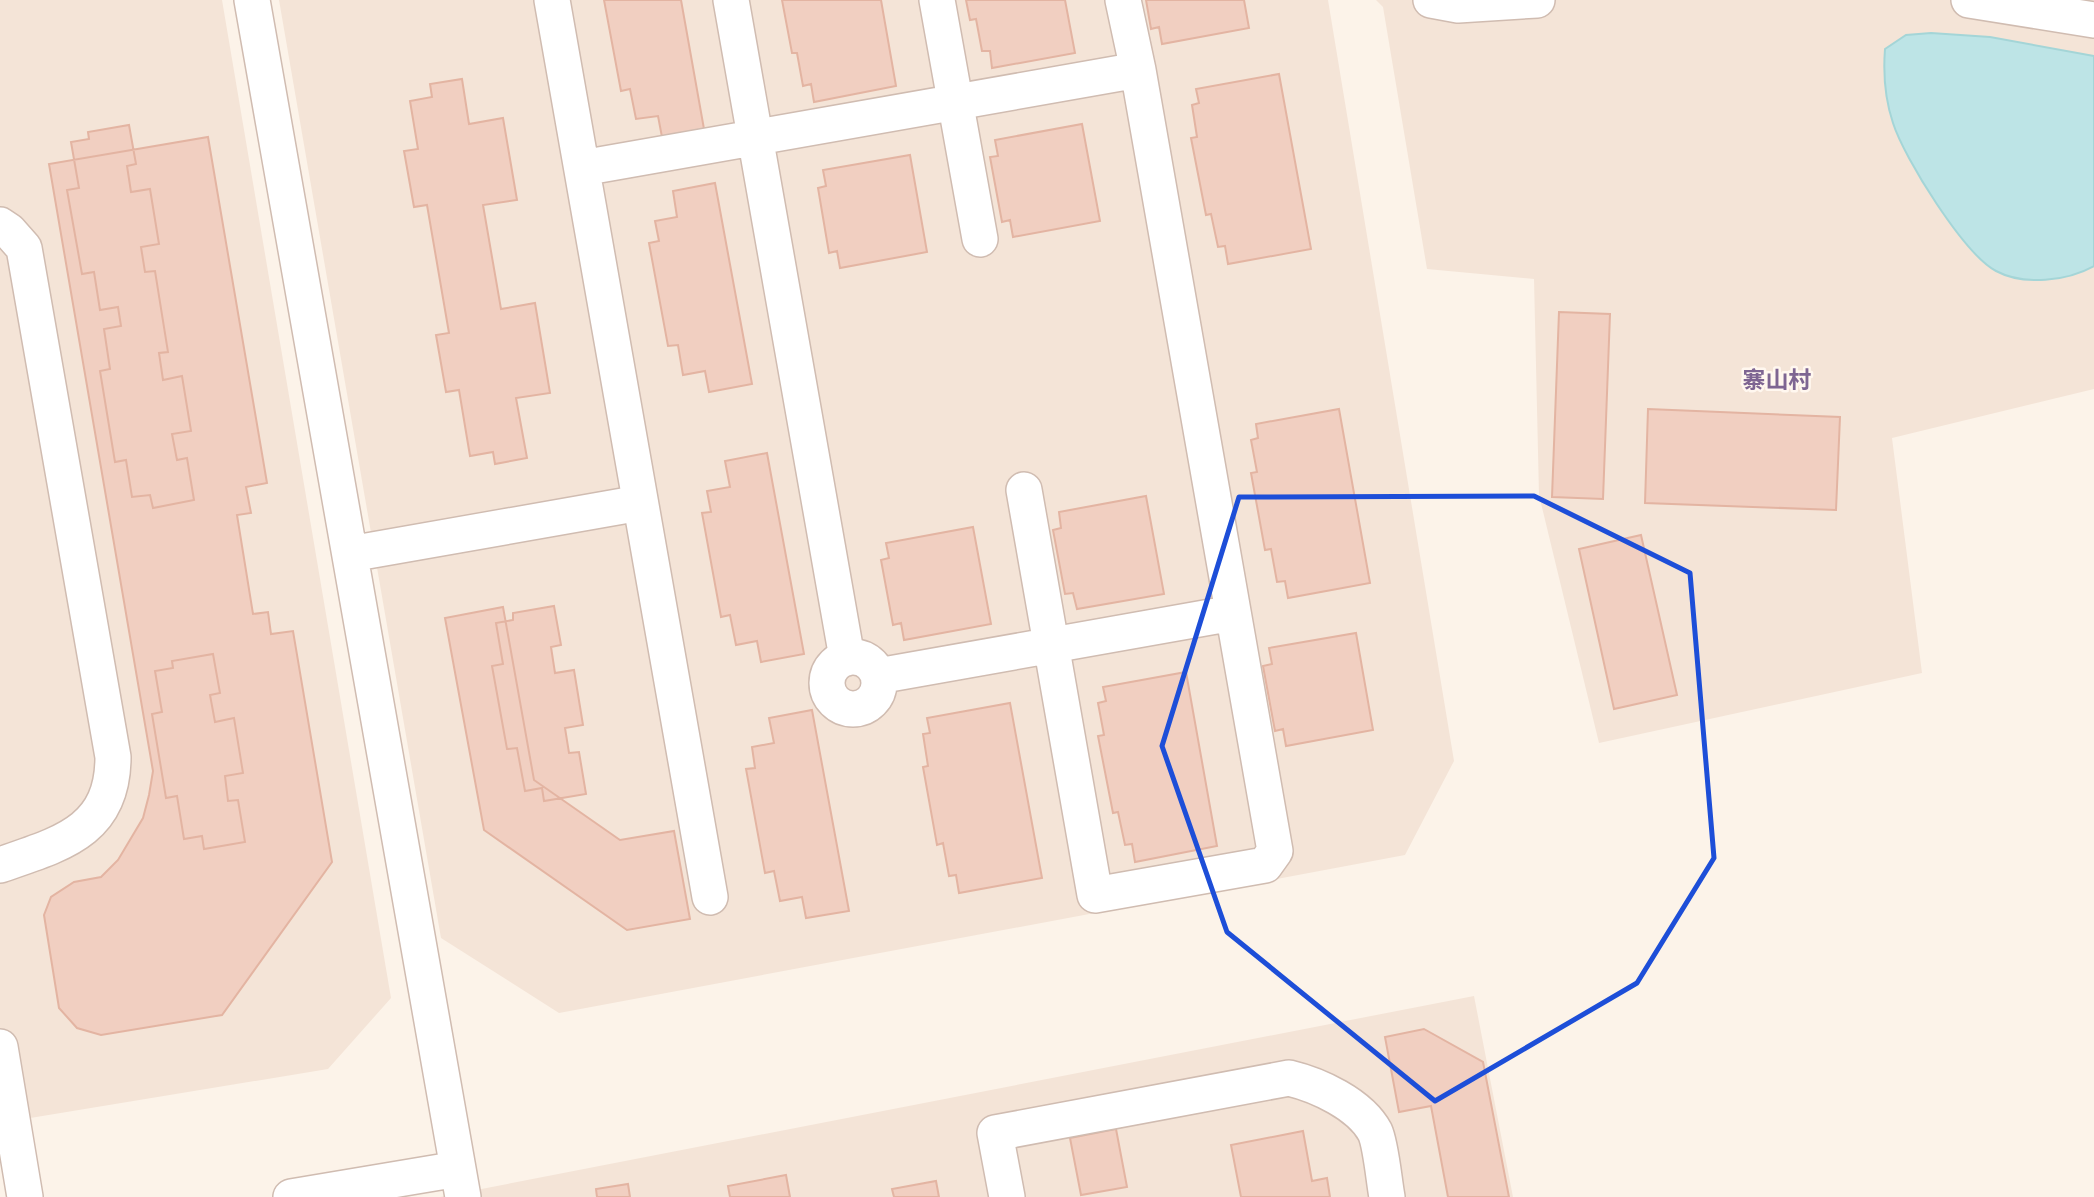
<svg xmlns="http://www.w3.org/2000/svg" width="2094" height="1197" font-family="'Fira Sans','Noto Sans SC',sans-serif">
	<rect width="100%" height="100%" fill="#fcf3e9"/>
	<path fill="#f4e4d7" d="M0,0h222l169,998 -63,71 -328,54z
		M279,0h1049l126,761 -49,94 -846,158 -118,-75z
		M1376,0h718v389l-202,49 30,235 -323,70 -60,-248 -5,-216 -107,-10 -44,-262z
		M1474,996l39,201h-1073z"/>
	<path fill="#bde4e6" stroke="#a4d5d7" stroke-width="2" d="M1931,33l59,4 104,19v210c-27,15 -70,20 -98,5 -32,-17 -92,-113 -103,-148 -8,-24 -10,-48 -8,-74l21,-14z"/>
	<path fill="#f1cfc1" stroke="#e3b4a2" stroke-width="2" d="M604,0h77l23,129 -42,8 -4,-21 -22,3 -6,-30 -9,2z
		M782,0h99l15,86 -82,16 -3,-18 -8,2 -6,-33h-5z
		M966,0h99l10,53 -83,15 -2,-17h-8l-6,-32 -6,1z
		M1146,0h98l5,28 -87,16 -3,-17 -8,2z
		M1279,74l32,175 -83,15 -3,-18 -7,1 -7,-33 -5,1 -15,-77 6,-1 -5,-32 7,-2 -3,-14z
		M462,79l7,45 34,-6 14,82 -34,5 18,104 34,-6 15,90 -34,5 11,60 -32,6 -2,-12 -23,4 -11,-66 -13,2 -10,-57 13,-2 -22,-128 -13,2 -10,-56 14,-2 -8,-48 22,-4 -2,-13z
		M1082,124l18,97 -87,16 -3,-17 -8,2 -12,-65 8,-1 -3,-16z
		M129,125l7,39 -9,2 4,26 19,-3 9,55 -18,3 4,25 10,-1 13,81 -9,1 4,27 19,-4 9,55 -19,3 5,26 10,-2 7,42 -41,8 -3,-13 -18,2 -6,-37 -11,2 -15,-91 10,-2 -6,-40 17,-3 -3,-19 -18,3 -6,-38 -12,2 -15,-84 12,-2 -8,-46 18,-3 -1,-7z
		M208,137l59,346 -21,4 5,26 -14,2 16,99 15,-2 3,22 22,-3 39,231 -110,153 -121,20 -24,-7 -18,-20 -15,-93 7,-18 23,-15 27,-5 17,-17 25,-42 6,-23 4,-24 -104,-607z
		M910,155l17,97 -87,16 -3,-17 -8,2 -11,-65 8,-2 -3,-16z
		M715,183l37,201 -43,8 -4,-21 -22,4 -5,-30 -10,1 -19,-103 10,-2 -4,-20 22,-4 -4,-26z
		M1559,312l51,2 -7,185 -51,-2z
		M1339,409l31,174 -82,15 -3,-17 -8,1 -6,-33 -6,1 -14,-77 6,-1 -6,-32 7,-2 -2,-14z
		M1648,409l192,8 -4,93 -191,-7z
		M767,453l37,201 -43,8 -4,-21 -21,4 -6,-30 -9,2 -19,-104 9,-1 -4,-21 23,-4 -5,-26z
		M1146,496l18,98 -87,15 -4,-16 -8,1 -12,-64 8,-2 -2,-16z
		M973,527l18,97 -87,16 -3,-17 -8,2 -12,-65 8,-2 -3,-15z
		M1641,535l36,160 -63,14 -35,-160z
		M554,606l7,39 -10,2 4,26 19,-3 9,55 -18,3 4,25 10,-1 7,42 -42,7 -2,-13 -17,3 -8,-43 -10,1 -15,-83 11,-2 -7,-41 17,-3v-7z
		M503,607l31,173 86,60 54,-9 16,88 -63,11 -143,-100 -39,-212z
		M1356,633l17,97 -87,16 -3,-17 -8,2 -12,-65 9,-2 -3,-16z
		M213,654l7,39 -10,2 5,27 19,-4 9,55 -18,3 3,25 10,-1 7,42 -41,7 -2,-13 -18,3 -7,-43 -11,2 -14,-84 10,-2 -7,-41 18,-3 -1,-7z
		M1186,672l31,174 -82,16 -3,-18 -7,1 -7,-33 -5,1 -15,-77 6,-1 -6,-32 8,-2 -3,-14z
		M1010,703l32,175 -83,15 -3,-18 -7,1 -6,-33 -6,2 -14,-78 5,-1 -5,-32 7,-1 -3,-15z
		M812,710l37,201 -43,7 -4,-21 -22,4 -6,-30 -9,2 -19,-104 9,-1 -3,-21 22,-4 -5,-25z
		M1424,1029l59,33 26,135h-61l-17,-91 -32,6 -14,-75z
		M1116,1129l11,58 -46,8 -11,-57z
		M1303,1131l9,50 15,-3 3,19h-89l-10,-52z
		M786,1175l4,22h-60l-2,-11z
		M936,1181l3,16h-45l-2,-8z
		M628,1184l2,13h-33l-1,-8z"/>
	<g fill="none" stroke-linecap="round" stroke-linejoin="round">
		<g stroke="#d0bcb1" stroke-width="38">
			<path id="minor" d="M252,0l211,1197
				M552,0l158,897
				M731,0l116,658
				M937,0l43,239
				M1123,0l15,70
				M1431,0l27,5 79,-5
				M1969,0l125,20
				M582,168l556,-98 137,781 -10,14 -170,30 -71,-405
				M0,225l9,6 15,17 89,509c0,75 -53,87 -113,108
				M350,554l290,-51
				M827 683a26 26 0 1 1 52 0a26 26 0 1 1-52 0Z
				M878,676l355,-63
				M0,1047l25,150
				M291,1197l167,-28
				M1007,1197l-12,-64 294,-55c29,7 71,26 86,54 6,13 9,49 12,65"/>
		</g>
		<use href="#minor" stroke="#fff" stroke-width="35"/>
	</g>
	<path fill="none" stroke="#1d4ed8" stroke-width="5" stroke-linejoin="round" d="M1534,496l156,77 24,285 -77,125 -202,118 -208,-169 -65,-186 77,-249z"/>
	<g text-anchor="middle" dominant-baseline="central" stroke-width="5" stroke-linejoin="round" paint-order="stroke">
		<g font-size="23" font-weight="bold" fill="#7e6592" stroke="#fff7ef">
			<text x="1777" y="380">寨山村</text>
		</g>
	</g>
</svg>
